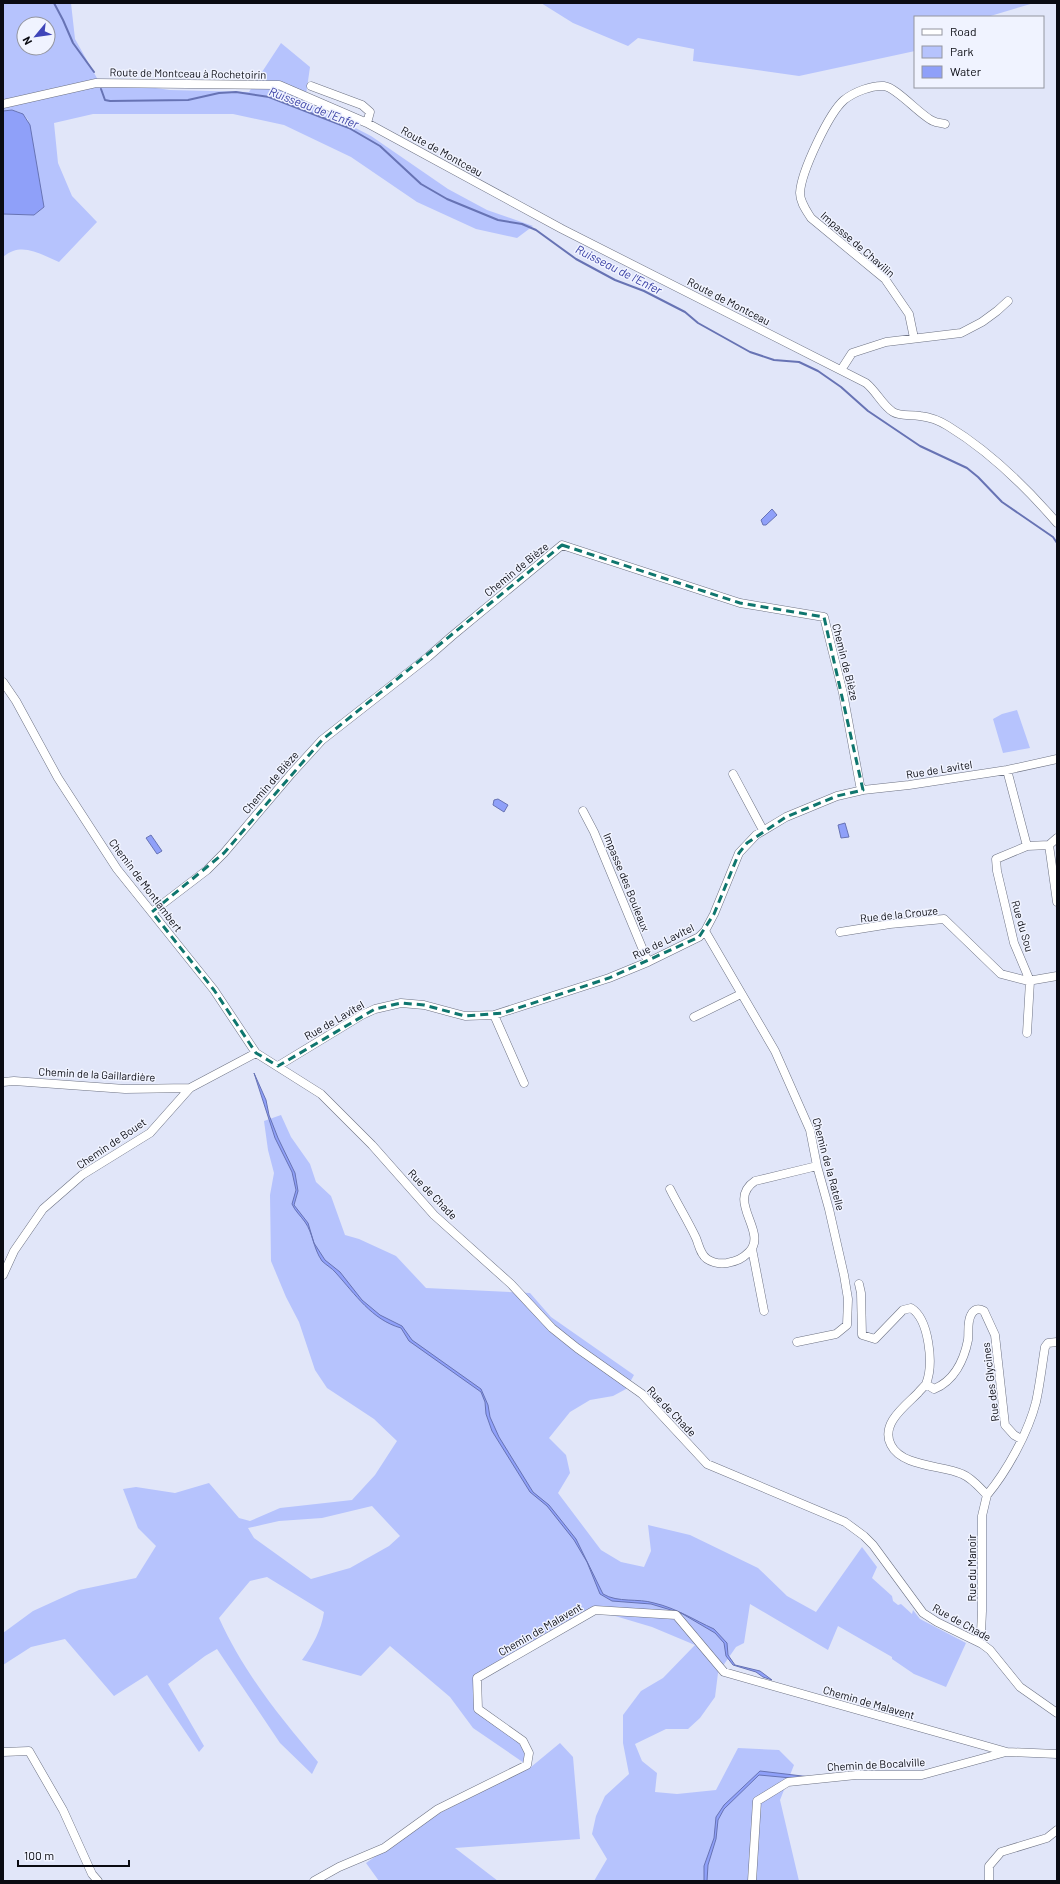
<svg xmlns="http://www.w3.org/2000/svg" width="1060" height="1884" font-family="Barlow,sans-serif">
	<rect width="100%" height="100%" fill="#e1e6f9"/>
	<path fill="#b6c3fd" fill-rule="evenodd" d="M3,3h68l4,36 23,41 72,10 79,2 32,-49 29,24 -5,35 66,34 77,53 39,21 46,16 -16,12 -41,-9 -59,-27 -66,-45 -67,-32 -51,-11h-140l-39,9 4,40 14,33 25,26 -38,40c-19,-8 -38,-21 -56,-5v-43l31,1 10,-8 -16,-87c-6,-9 -15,-11 -25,-9zM24,24h24v24h-24z
		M541,3h493l-47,14h-72v34l-116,25 -106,-15 1,-12 -56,-11 -10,8 -55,-23z
		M1017,710l13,38 -27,5 -10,-34 9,-5z
		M281,1115l10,22 19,27 6,18 15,14 14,39 14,4 37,17 30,32 104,5 21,24 83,58 -8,14 -13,7 -23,4 -20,12 -21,26 17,17 4,18 -12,20 43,57 20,12 23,5 7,-16 -3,-26 42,10 68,33 29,28 29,16 46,-65 15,20 -5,11 20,18 1,5 5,4 3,-1 11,10 1,-4 7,9 46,24 -20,44 -32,-13 -22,-15v-2l-54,-31 -10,24 -78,-46 -6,39 -8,4 -18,26 -3,24 -15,21 -12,11h-22l-31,15 7,17 15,12 -2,19 22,2 39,-4 22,-42 41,2 15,15 -14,35 19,81h-205l13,-22 -15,-25 4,-18 9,-20 24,-22 -6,-31v-28l18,-24 22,-13 32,-33 -43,-18 -57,-17 -118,68 1,31 45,32 4,24 -54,-37 -23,-31 -60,-51 -29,30 -59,-16c11,-15 19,-29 22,-48l-57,-35 -17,4 -31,37c25,55 60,98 99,144l-6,12 -32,-31 -63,-94 -12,7 -37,28 36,62 -5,6 -52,-77 -33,21 -49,-57 -34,8 -28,18v-32l30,-22 46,-21 57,-12 20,-32 -18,-18 -15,-39 13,-2 39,6 34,-10 30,35 11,3 30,-13 72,-8 23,-25 22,-34 -23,-22 -47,-31 -12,-18 -16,-48 -13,-25 -15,-36 -1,-66 4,-22 -6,-23 -4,-29zM372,1506l28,30 -11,10 -39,22 -39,11 -57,-41 -6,-10 31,-7 43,-3z
		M560,1743l13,14 7,82 -125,9 43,33h-119l-13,-18 66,-46 99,-50z"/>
	<path fill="#8fa0f9" stroke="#6773b4" d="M12,110l11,4 7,11 14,82 -10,8 -31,-1v-103z
		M772,509l5,6 -11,10h-3l-2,-5z
		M498,799l10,6 -4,7 -11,-7 1,-5z
		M845,823l4,14 -8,1 -3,-13z
		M151,835l11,16 -5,3 -11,-16z
		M254,1073l12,27 3,15 9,23 17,35 3,18 -4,14 14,18 6,20 11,17 15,12 22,28 18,15 22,11 10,14 69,49 7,16 2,12 9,20 34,55 16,13 27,34 27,55c15,9 35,4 51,9 22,5 40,17 60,26l13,14 1,12 7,10 25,6 12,9 -9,-3 -7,-5 -23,-7 -7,-9 -2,-13 -9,-10 -34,-20 -30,-9 -39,-3 -12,-7 -13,-32 -13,-22 -27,-34 -17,-14 -38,-61 -6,-17 -1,-12 -4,-10 -72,-51 -8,-13c-29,-8 -46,-34 -65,-55 -4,-5 -10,-8 -14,-12 -9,-13 -9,-28 -17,-39 -5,-7 -10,-11 -13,-18l4,-14 -4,-18 -17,-34z
		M760,1771l59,7 -17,1 -43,-4 -35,34 -6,11 -2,19 -8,26 -1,16h-3v-15l10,-28 2,-21 8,-12z"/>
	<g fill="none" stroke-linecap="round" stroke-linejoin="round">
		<path stroke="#6773b4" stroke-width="2" d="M54,3l9,17 10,23 21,29
			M101,89l4,11 5,1 78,-1 31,-7 17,-1 33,5 80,31 31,18 41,38 26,15 51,21 24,4 14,6 40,29 39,21 29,11 41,21 13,11 52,29 24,8 25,2 19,9 23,16 27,24 52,35 47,22 11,9 24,25 51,35 4,6"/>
		<g stroke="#6d7283" stroke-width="9">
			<path id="minor" d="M311,86l51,19 8,7 -3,11
				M3,104l93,-21 183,2 88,38 195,106 304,154c11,9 16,22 27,29 8,5 18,2 27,4 9,1 20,5 28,10 41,25 78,61 109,97
				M914,338l-5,-24 -24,-35 -74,-61c-5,-8 -11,-16 -11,-25 1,-21 29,-80 44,-93 10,-8 28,-15 40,-14 12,1 37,30 49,35 4,2 9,2 12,3
				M841,370l11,-17 34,-11 75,-9 21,-11 15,-11 11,-10
				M3,682l13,19 42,77 59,91 97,121 42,63 65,41 51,51 62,70 77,69 41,44 25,20 65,46 65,70 138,58 19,14 9,9 50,68 14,9 45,22 8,6 30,37 37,26
				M1007,770l20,76 22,-1
				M733,774l30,56
				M583,811l11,21 54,130
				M1057,838l-8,7 8,57
				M152,912l55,-42 17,-17 67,-79 31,-34 106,-83 24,-21 110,-91 178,58 84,14 19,76 17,92 3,5
				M705,931l70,120 35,79 7,36 12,43 15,66 4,24 -1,26 -11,9 -39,8
				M840,932l50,-8 54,-5 57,55 27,7 29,-5
				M494,1015l30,68
				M694,1017l47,-23
				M1027,1033l3,-52 -16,-38 -17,-72 -1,-12 31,-13
				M278,1066l84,-51 13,-6 26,-6 23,2 41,11 29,-1 115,-37 39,-16 51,-25 6,-6 9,-17 25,-61 17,-18 30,-18 51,-21 26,-6 46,-5 98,-15 50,-11
				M3,1082l11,-1 111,8 65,-1
				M670,1189c8,16 18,32 26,49 3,7 4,16 11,21 6,4 13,5 20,4 10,-2 15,-4 22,-11 20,-20 -24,-51 6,-71l62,-15
				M752,1249l12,62
				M3,1275l11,-24 29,-42 39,-34 68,-42 40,-45 66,-35
				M859,1284l2,9 1,42 13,4 28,-29 8,-2c18,11 23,56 15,76 -2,3 -6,6 -8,9 -13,13 -38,31 -27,52 11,22 51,20 71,29 10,4 18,14 25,21 20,-24 41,-62 49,-93 4,-18 6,-37 9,-55l3,-4 9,-1
				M926,1384l8,5c20,-8 30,-29 34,-49 1,-8 -1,-18 3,-25 3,-6 7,-7 13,-4l11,24 10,90 9,10 7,4
				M977,1641l4,-8 1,-22v-95l5,-21
				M3,1752l26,-1 34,59 29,64 6,7
				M314,1881l25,-14 45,-19 54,-39 89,-44 2,-12 -6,-12 -45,-32 -1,-31 118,-68 81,5 48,57 283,80 50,2
				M752,1881l5,-80 31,-19 68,-7h66l84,-23
				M989,1881v-15l12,-14 46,-14 10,-8"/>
		</g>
		<use href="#minor" stroke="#fff" stroke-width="8"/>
	</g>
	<path fill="none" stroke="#0f766e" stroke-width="3" stroke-dasharray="8 5" stroke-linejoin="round" d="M562,545l178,58 84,14 39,173 -26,6 -51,21 -39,26 -8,10 -25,61 -15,23 -90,41 -106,35 -38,3 -41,-11 -23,-2 -26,6 -97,57 -22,-13 -42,-63 -62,-78 72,-59 98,-113z"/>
	<g text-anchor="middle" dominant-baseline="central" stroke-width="3" stroke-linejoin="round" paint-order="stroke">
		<g font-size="11" fill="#0a0b12" stroke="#f0f3ff">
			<text transform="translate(188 73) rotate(1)">Route de Montceau à Rochetoirin</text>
			<text transform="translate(442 151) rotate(29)">Route de Montceau</text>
			<text transform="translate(858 244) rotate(41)">Impasse de Chavilin</text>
			<text transform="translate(729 301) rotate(27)">Route de Montceau</text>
			<text transform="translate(516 569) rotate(-39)">Chemin de Bièze</text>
			<text transform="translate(846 662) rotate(76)">Chemin de Bièze</text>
			<text transform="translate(939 769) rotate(-9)">Rue de Lavitel</text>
			<text transform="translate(270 782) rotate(-49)">Chemin de Bièze</text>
			<text transform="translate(627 882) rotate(68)">Impasse des Bouleaux</text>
			<text transform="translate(146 885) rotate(53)">Chemin de Montlambert</text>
			<text transform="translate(899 914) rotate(-6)">Rue de la Crouze</text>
			<text transform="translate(1023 926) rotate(74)">Rue du Sou</text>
			<text transform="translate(663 941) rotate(-26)">Rue de Lavitel</text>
			<text transform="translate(334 1020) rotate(-30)">Rue de Lavitel</text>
			<text transform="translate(97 1074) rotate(3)">Chemin de la Gaillardière</text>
			<text transform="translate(111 1143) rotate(-34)">Chemin de Bouet</text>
			<text transform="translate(829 1164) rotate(75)">Chemin de la Ratelle</text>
			<text transform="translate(433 1194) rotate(46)">Rue de Chade</text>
			<text transform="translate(990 1382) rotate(-97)">Rue des Glycines</text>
			<text transform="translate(672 1411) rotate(46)">Rue de Chade</text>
			<text transform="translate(971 1568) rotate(-90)">Rue du Manoir</text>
			<text transform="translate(962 1622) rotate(29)">Rue de Chade</text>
			<text transform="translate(540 1629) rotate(-30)">Chemin de Malavent</text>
			<text transform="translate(869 1702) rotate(16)">Chemin de Malavent</text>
			<text transform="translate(876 1764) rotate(-3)">Chemin de Bocalville</text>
		</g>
		<g font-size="12" font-style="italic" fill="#3940a5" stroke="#f0f3ff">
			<text transform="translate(314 107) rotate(21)">Ruisseau de l'Enfer</text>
			<text transform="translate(619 269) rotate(27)">Ruisseau de l'Enfer</text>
		</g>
	</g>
	<rect width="1060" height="1884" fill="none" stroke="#0a0b12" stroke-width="8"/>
	<rect x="914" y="16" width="130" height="72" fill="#f0f3ff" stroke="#9496a0"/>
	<rect x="922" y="29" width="20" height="6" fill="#ffffff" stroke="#9496a0"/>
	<text x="950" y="36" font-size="12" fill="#0a0b12">Road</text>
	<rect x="922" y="46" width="20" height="12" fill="#b6c3fd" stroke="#9496a0"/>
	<text x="950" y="56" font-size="12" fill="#0a0b12">Park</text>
	<rect x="922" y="66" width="20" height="12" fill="#8fa0f9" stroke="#9496a0"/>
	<text x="950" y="76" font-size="12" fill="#0a0b12">Water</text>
	<g transform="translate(36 36) rotate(241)"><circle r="19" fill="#f0f3ff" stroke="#9496a0"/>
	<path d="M0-3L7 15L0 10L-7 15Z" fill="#3f45b9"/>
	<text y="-6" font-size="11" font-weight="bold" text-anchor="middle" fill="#0a0b12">N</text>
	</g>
	<path d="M18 1860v6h111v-6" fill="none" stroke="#0a0b12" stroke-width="2"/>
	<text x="24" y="1860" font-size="12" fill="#0a0b12" stroke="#f0f3ff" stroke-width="3" paint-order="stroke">100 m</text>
</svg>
